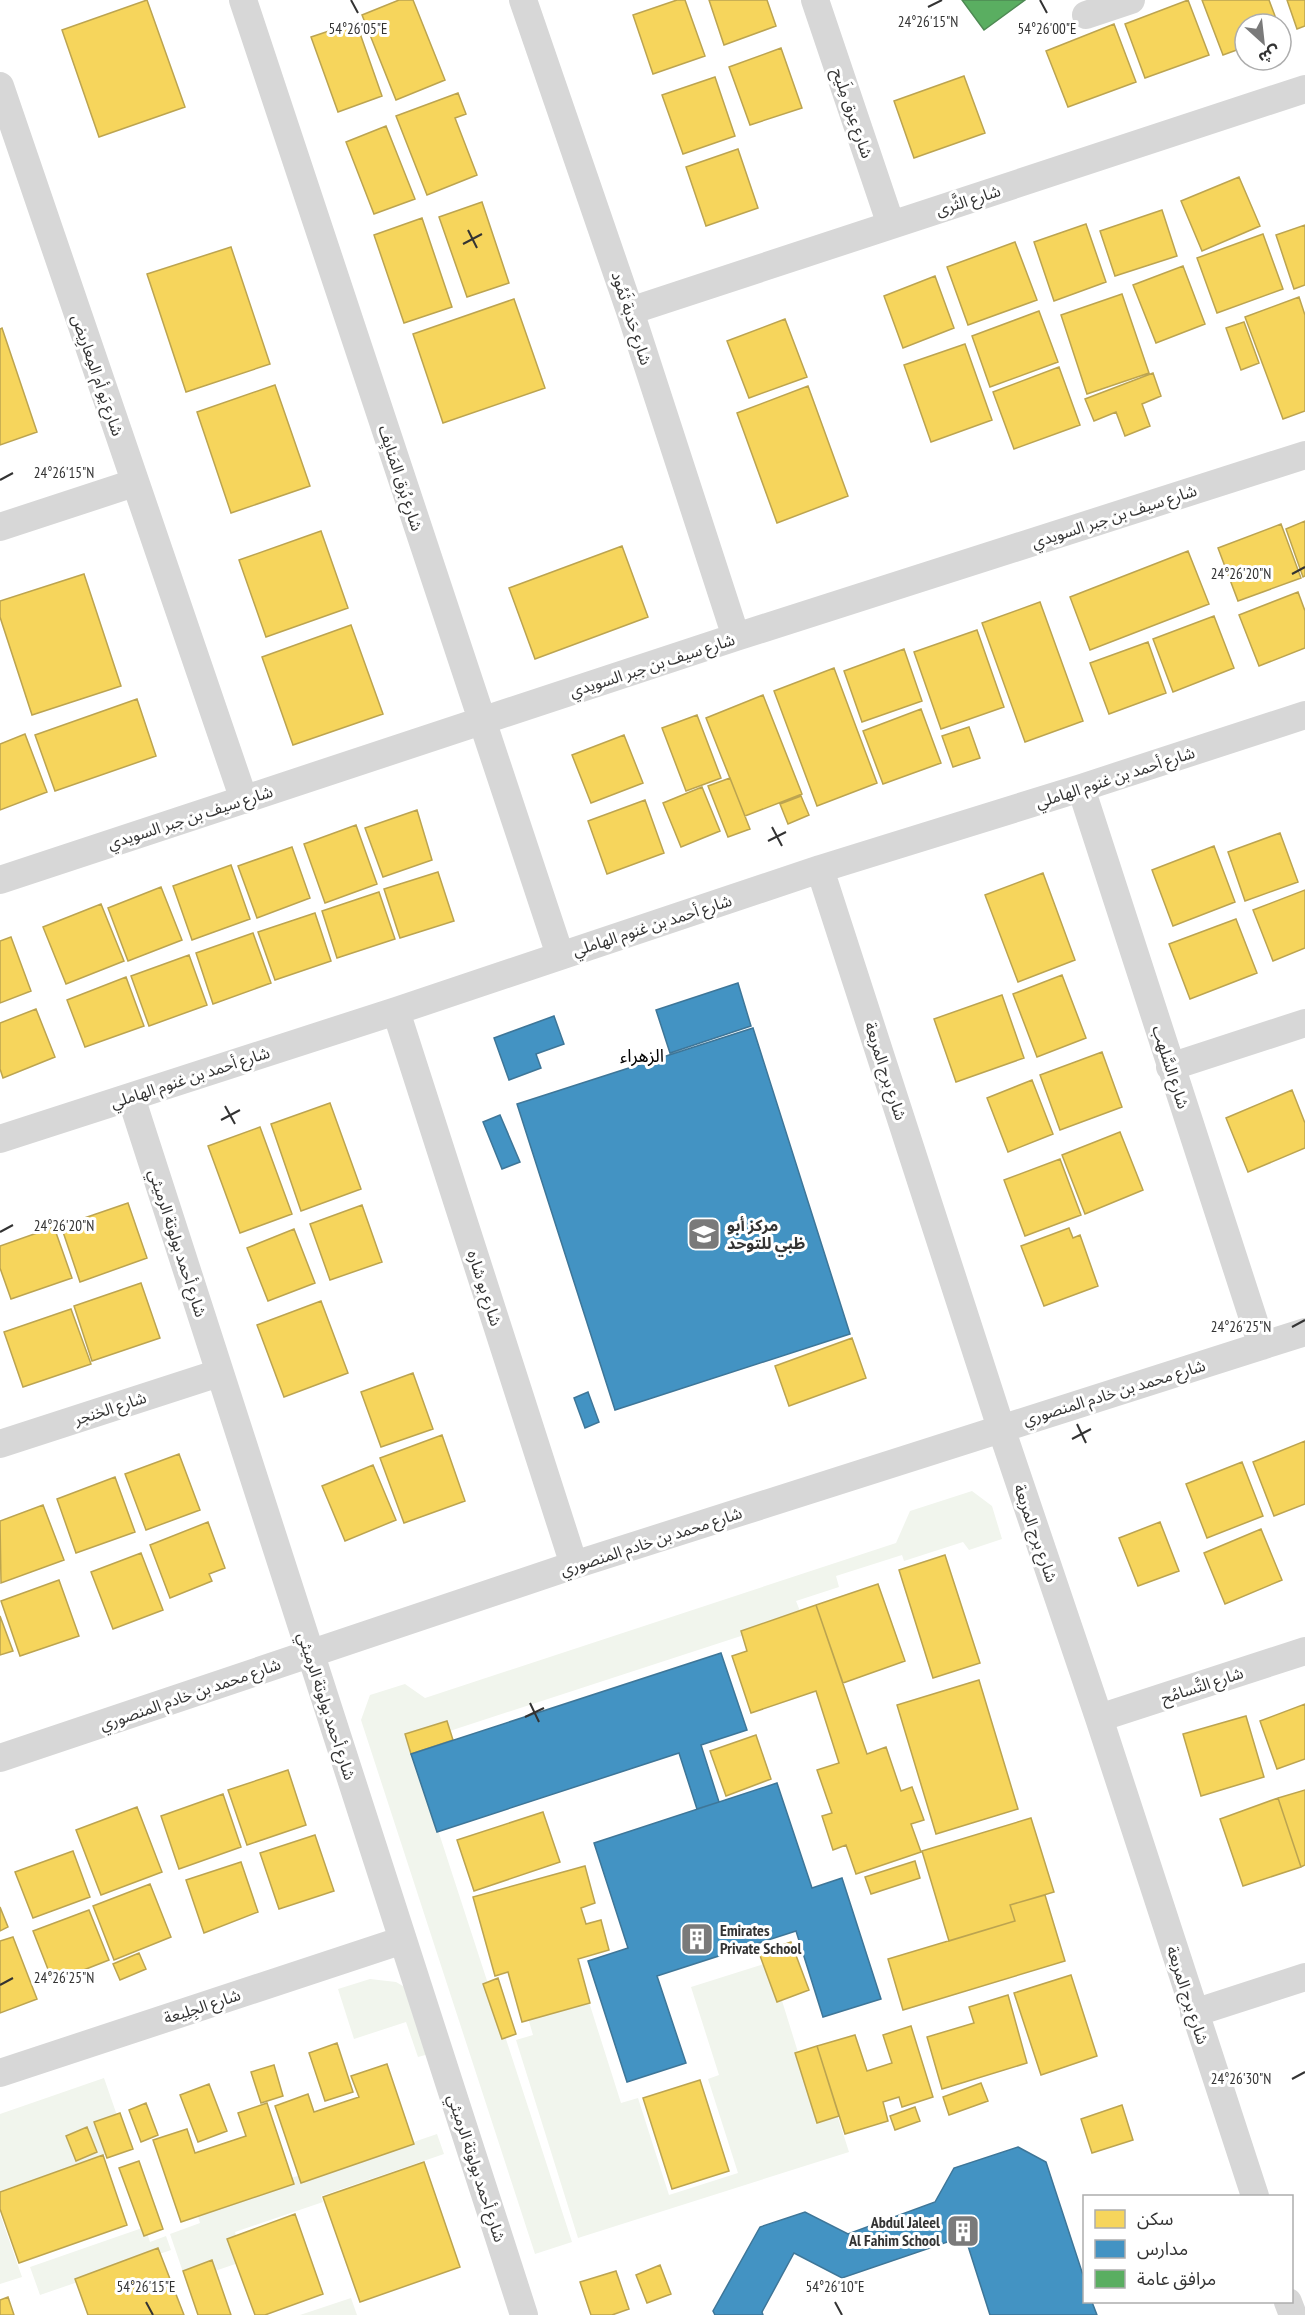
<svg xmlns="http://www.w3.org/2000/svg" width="1305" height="2315" font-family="'PT Sans Narrow','Noto Sans Arabic',sans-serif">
	<rect width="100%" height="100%" fill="#fff"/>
	<path fill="#f1f5ed" d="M972,1491l20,15 10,33 -33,11 -6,-8 -59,19 -2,-6 -66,21 3,11 -43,14 6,15 -392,128 162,498 -37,12 -174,-534 9,-25 35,-11 20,14 471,-155 14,-32z
		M770,1962l40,129 18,-5 21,66 -271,86 -62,-198 17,-5 -5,-17 60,-19 33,104 17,-5 31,97 69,-22 -30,-94 11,-4 -28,-88z
		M370,1979l26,3 12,7 21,65 -11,3 -12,-35 -52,17 -16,-50z
		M104,2078l24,69 -128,44v-77z
		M437,2134l7,20 -123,42 2,6 -88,30 9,29 -58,20 -16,-47 30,-11 -4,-13 122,-41 2,5z
		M0,2214l22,63 -22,7z
		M145,2227l5,15 16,-6 5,14 -131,45 -10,-28z
		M351,2298l6,17h-57z"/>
	<path fill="#f6d55c" stroke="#bca450" stroke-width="1.5" d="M147,0l38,107 -86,30 -37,-107z
		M399,0h14l32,80 -49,20 -34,-85z
		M677,0h8l20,56 -52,18 -20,-59z
		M709,0h58l9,26 -52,19z
		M1188,0l21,55 -64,23 -20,-54z
		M1202,0h67l9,24h-33v23l-22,8z
		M1287,0h18v26l-8,3z
		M356,22l26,74 -44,16 -27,-75z
		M1114,24l22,58 -68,25 -22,-56z
		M781,48l21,60 -52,17 -21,-58z
		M964,76l21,57 -71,25 -20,-57z
		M715,77l20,59 -52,18 -21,-59z
		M458,93l8,21 -11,4 22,57 -50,20 -31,-79z
		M386,126l29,73 -41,15 -28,-72z
		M738,149l20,59 -52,18 -20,-59z
		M1239,177l21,49 -58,25 -21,-50z
		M482,202l27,81 -42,14 -28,-80z
		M1162,210l15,46 -62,20 -15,-45z
		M422,218l30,89 -48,16 -30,-88z
		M1086,224l20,58 -52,19 -20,-59z
		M1305,225v60l-11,4 -18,-54z
		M1263,234l20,55 -66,24 -20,-55z
		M1015,242l22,58 -69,25 -21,-58z
		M231,247l39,117 -84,28 -39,-118z
		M1183,266l22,58 -49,19 -23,-58z
		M935,276l19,52 -51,20 -19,-52z
		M1122,294l27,79 -62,21 -26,-79z
		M1299,297l6,18v96l-22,8 -38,-102z
		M514,299l31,89 -102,35 -30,-89z
		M1039,311l19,51 -68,25 -18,-51z
		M785,319l22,58 -58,21 -22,-57z
		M1244,322l15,41 -18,7 -15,-42z
		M2,328l35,104 -37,13v-116z
		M965,344l27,76 -61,22 -27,-77z
		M1059,367l21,58 -66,24 -21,-57z
		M1153,373l8,23 -19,8 8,22 -25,10 -9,-24 -22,9 -9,-22z
		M275,385l35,101 -79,27 -34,-101z
		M808,386l40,110 -71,27 -40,-110z
		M1305,521v55l-2,1 -17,-48z
		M1281,524l20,54 -63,23 -20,-53z
		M321,531l27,77 -82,29 -27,-77z
		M622,546l26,71 -113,42 -26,-71z
		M1188,551l21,53 -119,46 -20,-53z
		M84,574l37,112 -89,29 -32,-98v-16z
		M1298,592l7,19v37l-46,18 -20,-51z
		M1040,602l43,119 -58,21 -43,-119z
		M1214,616l20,52 -61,24 -20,-53z
		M351,625l32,89 -90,31 -31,-88z
		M977,630l27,77 -63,22 -27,-77z
		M1148,642l18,51 -57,21 -19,-51z
		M904,649l18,52 -60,21 -18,-51z
		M834,668l43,115 -60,23 -43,-115z
		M763,695l39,99 -57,22 -39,-98z
		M137,699l19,57 -101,35 -20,-56z
		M921,709l20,54 -58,21 -20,-53z
		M697,715l24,63 -35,13 -24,-63z
		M969,727l11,31 -27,9 -11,-31z
		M25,734l22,58 -47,18v-66z
		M624,735l19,48 -52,20 -19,-48z
		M730,778l20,51 -22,8 -20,-51z
		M702,787l18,44 -39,16 -18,-44z
		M801,796l8,19 -21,9 -8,-20z
		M645,800l19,53 -57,21 -19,-53z
		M417,810l15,50 -49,17 -18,-49z
		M356,825l21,59 -52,19 -21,-59z
		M1280,833l18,49 -53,19 -17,-49z
		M1214,846l21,56 -62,24 -21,-56z
		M292,847l18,51 -53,20 -19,-52z
		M231,865l19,54 -58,21 -19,-54z
		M438,872l16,49 -54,17 -16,-49z
		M1043,873l32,87 -57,22 -33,-87z
		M161,887l21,53 -54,21 -20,-53z
		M1305,890v58l-32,13 -20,-51z
		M379,892l16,47 -58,19 -15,-47z
		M101,904l23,57 -58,23 -23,-57z
		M315,913l16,48 -56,19 -17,-48z
		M1236,919l21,54 -67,26 -21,-55z
		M253,933l18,50 -58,21 -17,-51z
		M11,937l20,54 -31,12v-62z
		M189,955l18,50 -58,21 -18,-50z
		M1062,975l24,63 -49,19 -24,-63z
		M126,977l18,49 -59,21 -18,-47z
		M1002,995l22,63 -68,24 -22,-63z
		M36,1009l19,48 -52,21 -3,-9v-46z
		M1102,1052l20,55 -62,23 -20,-55z
		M1032,1080l21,54 -45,18 -21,-54z
		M1292,1090l13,33v25l-57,24 -22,-54z
		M330,1103l31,86 -60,22 -30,-87z
		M260,1127l32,87 -52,19 -32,-87z
		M1120,1132l23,58 -58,24 -23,-59z
		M1060,1159l21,56 -56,21 -21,-56z
		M128,1203l19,55 -67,24 -19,-56z
		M362,1205l20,57 -52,18 -20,-56z
		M54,1227l18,51 -61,21 -11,-31v-22z
		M1069,1228l4,10 7,-3 18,51 -54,20 -23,-60z
		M294,1229l21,54 -47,18 -21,-53z
		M141,1283l19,55 -68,23 -18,-55z
		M321,1301l27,72 -64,24 -27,-72z
		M71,1309l20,55 -68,23 -19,-55z
		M852,1338l14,40 -77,28 -14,-40z
		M413,1373l20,56 -52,18 -20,-55z
		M442,1435l23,66 -61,22 -24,-65z
		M1305,1441v63l-31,12 -21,-54z
		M179,1454l21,56 -54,20 -21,-56z
		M1242,1462l21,54 -56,22 -21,-54z
		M373,1465l23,55 -51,21 -23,-55z
		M115,1477l20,55 -59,21 -19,-54z
		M43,1505l21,55 -63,23 -1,-62z
		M208,1522l17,46 -16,6 3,7 -42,17 -20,-53z
		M1160,1522l19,49 -41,15 -19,-48z
		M1261,1529l21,51 -57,24 -21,-51z
		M141,1553l22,57 -50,19 -22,-57z
		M945,1555l35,108 -47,15 -34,-108z
		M59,1580l20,56 -59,20 -19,-55z
		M878,1584l27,77 -62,22 -27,-78z
		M816,1605l51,149 19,-7 15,44 11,-4 12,33 -13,4 10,28 -65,22 -10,-29 -13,5 -11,-34 10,-3 -15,-43 22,-7 -23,-72 -65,22 -19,-57 15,-5 -6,-20z
		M0,1616l13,35 -13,4z
		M979,1680l39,129 -82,25 -39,-129z
		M1305,1704v55l-28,10 -17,-48z
		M1246,1716l18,61 -63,19 -18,-62z
		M447,1721l6,19 -42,14 -6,-20z
		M756,1735l15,44 -45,17 -16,-45z
		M288,1770l18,55 -59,20 -19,-55z
		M1305,1790v75l-4,2 -23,-69z
		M223,1794l18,53 -62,22 -18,-53z
		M1278,1798l23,69 -58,19 -23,-67z
		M137,1807l25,65 -61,23 -25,-65z
		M543,1812l17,50 -86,29 -17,-51z
		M1031,1818l23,74 -44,13 5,16 -66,20 -27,-90z
		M315,1835l19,56 -55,18 -19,-56z
		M73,1851l17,46 -57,21 -18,-46z
		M915,1861l5,17 -49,16 -6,-17z
		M241,1862l17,50 -54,21 -18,-53z
		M585,1866l10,37 -14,5 5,16 15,-4 8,30 -31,9 12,44 -68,19 -14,-50 -13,4 -22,-79z
		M150,1884l21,53 -57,23 -21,-54z
		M1045,1895l20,66 -162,49 -15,-51 127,-38 -5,-16z
		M0,1907l8,20 -8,4z
		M89,1910l20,50 -56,22 -20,-51z
		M13,1937l24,62 -37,14v-72z
		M791,1942l18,48 -32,12 -18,-49z
		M139,1953l7,16 -26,11 -7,-16z
		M1071,1975l26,81 -56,19 -27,-82z
		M498,1978l18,56 -14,5 -19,-55z
		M1008,1995l19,68 -85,26 -15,-52 47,-14 -5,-16z
		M911,2026l22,71 -31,10 -3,-10 -16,5 5,19 -43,13 -28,-88 38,-11 12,36 25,-8 -9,-28z
		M337,2043l16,49 -28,9 -16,-48z
		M817,2046l22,70 -22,7 -22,-70z
		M387,2064l27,80 -113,39 -26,-77 33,-12 6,18 45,-15 -8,-21z
		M274,2065l9,31 -22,7 -10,-31z
		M700,2080l29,91 -57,18 -29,-91z
		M981,2083l7,18 -39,14 -6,-18z
		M209,2084l18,47 -29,11 -18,-47z
		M146,2103l12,32 -17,7 -12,-32z
		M267,2103l27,81 -113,38 -28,-82 34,-11 8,24 51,-17 -8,-23z
		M1122,2105l11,35 -41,13 -11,-34z
		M915,2107l5,14 -25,9 -5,-14z
		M120,2113l13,36 -26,9 -13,-36z
		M87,2127l10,25 -21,9 -10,-25z
		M103,2155l24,70 -108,38 -19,-54v-17z
		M139,2161l24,68 -19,7 -25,-68z
		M424,2162l36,105 -100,35 -37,-105z
		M295,2214l28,80 -58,21h-10l-28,-76z
		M158,2248l26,67h-96l-13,-36z
		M212,2260l19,55h-33l-15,-44z
		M660,2265l11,29 -24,9 -11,-28z
		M616,2271l13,38 -17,6h-21l-11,-33z
		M8,2297l6,18h-14v-15z"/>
	<path fill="#4393c3" stroke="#3e7698" stroke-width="1.5" d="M738,983l13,43 -81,27 -14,-43z
		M554,1016l10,28 -28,10 5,14 -32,12 -15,-42z
		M753,1028l97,306 -235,76 -98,-306z
		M500,1115l20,47 -18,7 -19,-47z
		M588,1392l11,30 -14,6 -11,-30z
		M721,1653l26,77 -46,15 18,57 -22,7 -18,-56 -242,79 -26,-78z
		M777,1783l35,105 30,-10 39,121 -58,18 -27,-86 -139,45 29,87 -59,19 -39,-121 40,-13 -34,-105z
		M1018,2147l28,15 38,116v24h8l5,13h-107l-22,-69 -12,-7 -114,39 -48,-25 -32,59 1,3h-48l-2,-4 47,-84 45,-15 43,22 87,-32 19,-34z"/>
	<path fill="#5aae61" stroke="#4e8953" stroke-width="1.5" d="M962,0h63l-41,30z"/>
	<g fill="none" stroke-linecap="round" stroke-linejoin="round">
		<path stroke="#d7d7d7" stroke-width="28" d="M243,0l317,955
			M523,0l107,311 106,326
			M815,0l76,225
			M1086,15l45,-15
			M0,86l244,714
			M630,311l675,-222
			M0,527l134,-44
			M1081,788l181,558
			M820,869l181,559 98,290 156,478
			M0,880l736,-243 569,-182
			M396,1011l178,554
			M1170,1067l135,-44
			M131,1097l393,1218
			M0,1139l396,-128 424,-142 261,-81 224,-73
			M0,1444l219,-71
			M1099,1718l206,-67
			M0,1758l574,-193 731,-233
			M1194,2013l111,-36
			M0,2073l403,-133
			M1288,2302l5,13"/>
	</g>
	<path fill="none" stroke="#333" stroke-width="2" d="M351,0l7,13M1040,0l7,13M928,7l14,-7M468,230l9,18M463,244l19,-10M0,480l13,-7M1292,574l13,-7M772,827l10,19M768,841l18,-9M225,1106l10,18M221,1120l19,-10M0,1232l13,-7M1292,1327l13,-7M1077,1424l9,19M1072,1439l19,-10M530,1703l9,19M525,1717l19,-9M0,1985l13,-7M1292,2079l13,-7M146,2302l7,13M835,2302l7,13"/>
	<defs>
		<g id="school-square" transform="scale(1.725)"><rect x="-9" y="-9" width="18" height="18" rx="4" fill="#7a7a7a" stroke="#fff"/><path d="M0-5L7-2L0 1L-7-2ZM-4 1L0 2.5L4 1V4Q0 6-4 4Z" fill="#fff"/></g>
		<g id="building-square" transform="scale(1.725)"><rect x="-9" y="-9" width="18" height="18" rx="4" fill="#7a7a7a" stroke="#fff"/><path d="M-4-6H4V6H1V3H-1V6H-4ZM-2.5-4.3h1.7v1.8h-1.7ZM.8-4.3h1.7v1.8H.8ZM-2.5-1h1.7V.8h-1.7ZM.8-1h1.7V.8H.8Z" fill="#fff"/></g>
	</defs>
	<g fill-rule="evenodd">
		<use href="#school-square" x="704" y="1234"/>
		<use href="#building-square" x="697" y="1939"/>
		<use href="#building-square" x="963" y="2231"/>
	</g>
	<g text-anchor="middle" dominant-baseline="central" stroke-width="6" stroke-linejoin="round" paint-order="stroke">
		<g font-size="16" fill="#333" stroke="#fff">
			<text transform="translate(853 113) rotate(71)">شارع عِرق مِلَيح</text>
			<text transform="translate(968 200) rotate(-18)">شارع الثَّرى</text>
			<text transform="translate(632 318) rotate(72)">شارع حَدبة ثَمُود</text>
			<text transform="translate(98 375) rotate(71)">شارع يَو أم المِعارِيض</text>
			<text transform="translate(401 478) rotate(72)">شارع بُرق المَنايِف</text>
			<text transform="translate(1114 516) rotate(-18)">شارع سيف بن جبر السويدي</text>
			<text transform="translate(652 665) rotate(-18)">شارع سيف بن جبر السويدي</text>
			<text transform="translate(1115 777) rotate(-18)">شارع أحمد بن غنوم الهاملي</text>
			<text transform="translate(190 817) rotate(-18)">شارع سيف بن جبر السويدي</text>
			<text transform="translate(652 925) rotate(-18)">شارع أحمد بن غنوم الهاملي</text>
			<text transform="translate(1171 1067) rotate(72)">شارع السَّلهب</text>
			<text transform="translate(886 1071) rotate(72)">شارع برج المربعة</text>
			<text transform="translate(190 1077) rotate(-18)">شارع أحمد بن غنوم الهاملي</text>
			<text transform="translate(178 1243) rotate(72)">شارع أحمد بولوتة الرميثي</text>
			<text transform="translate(485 1288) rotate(72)">شارع بو شاره</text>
			<text transform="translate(1114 1392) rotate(-17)">شارع محمد بن خادم المنصوري</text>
			<text transform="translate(110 1408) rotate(-18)">شارع الخنجر</text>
			<text transform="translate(1036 1533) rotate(71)">شارع برج المربعة</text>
			<text transform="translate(651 1541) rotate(-18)">شارع محمد بن خادم المنصوري</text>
			<text transform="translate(1202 1685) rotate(-18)">شارع التَّسامُح</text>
			<text transform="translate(190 1694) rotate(-19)">شارع محمد بن خادم المنصوري</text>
			<text transform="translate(327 1706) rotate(72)">شارع أحمد بولوتة الرميثي</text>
			<text transform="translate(1188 1995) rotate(72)">شارع برج المربعة</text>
			<text transform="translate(202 2006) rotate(-18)">شارع الجِلِيعة</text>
			<text transform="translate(477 2168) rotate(72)">شارع أحمد بولوتة الرميثي</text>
		</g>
		<g font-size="16" font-weight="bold" fill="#333" stroke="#fff" text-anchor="start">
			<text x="727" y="1225">مركز أبو<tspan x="727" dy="18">ظبي للتوحد</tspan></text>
			<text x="720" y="1930">Emirates<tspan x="720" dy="18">Private School</tspan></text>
			<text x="940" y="2222" text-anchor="end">Abdul Jaleel<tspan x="940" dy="18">Al Fahim School</tspan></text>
		</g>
		<g font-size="18" fill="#000" stroke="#fff">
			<text x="642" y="1055">الزهراء</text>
		</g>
	</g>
	<g font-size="15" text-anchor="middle" fill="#333" stroke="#fff" stroke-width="6" stroke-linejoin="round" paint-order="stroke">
		<text x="928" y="27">24°26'15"N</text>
		<text x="358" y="34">54°26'05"E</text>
		<text x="1047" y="34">54°26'00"E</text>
		<text x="64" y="478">24°26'15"N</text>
		<text x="1241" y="579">24°26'20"N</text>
		<text x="64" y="1231">24°26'20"N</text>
		<text x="1241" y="1332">24°26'25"N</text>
		<text x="64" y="1983">24°26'25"N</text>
		<text x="1241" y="2084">24°26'30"N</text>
		<text x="146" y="2292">54°26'15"E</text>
		<text x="835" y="2292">54°26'10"E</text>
	</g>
	<rect x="1083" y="2195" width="210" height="108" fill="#ffffff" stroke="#adadad" stroke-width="1.5"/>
	<rect x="1095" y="2210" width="30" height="18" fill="#f6d55c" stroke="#adadad" stroke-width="1.5"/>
	<text x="1137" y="2225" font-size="18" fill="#333333">سكن</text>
	<rect x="1095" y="2240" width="30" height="18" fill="#4393c3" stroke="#adadad" stroke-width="1.5"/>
	<text x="1137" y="2255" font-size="18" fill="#333333">مدارس</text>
	<rect x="1095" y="2270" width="30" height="18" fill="#5aae61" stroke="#adadad" stroke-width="1.5"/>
	<text x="1137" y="2285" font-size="18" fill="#333333">مرافق عامة</text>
	<g transform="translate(1263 42) rotate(153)"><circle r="28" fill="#ffffff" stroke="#adadad" stroke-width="1.5"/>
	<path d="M0-4.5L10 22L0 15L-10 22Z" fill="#7a7a7a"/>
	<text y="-9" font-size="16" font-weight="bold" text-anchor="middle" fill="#333333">ش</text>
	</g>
</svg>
